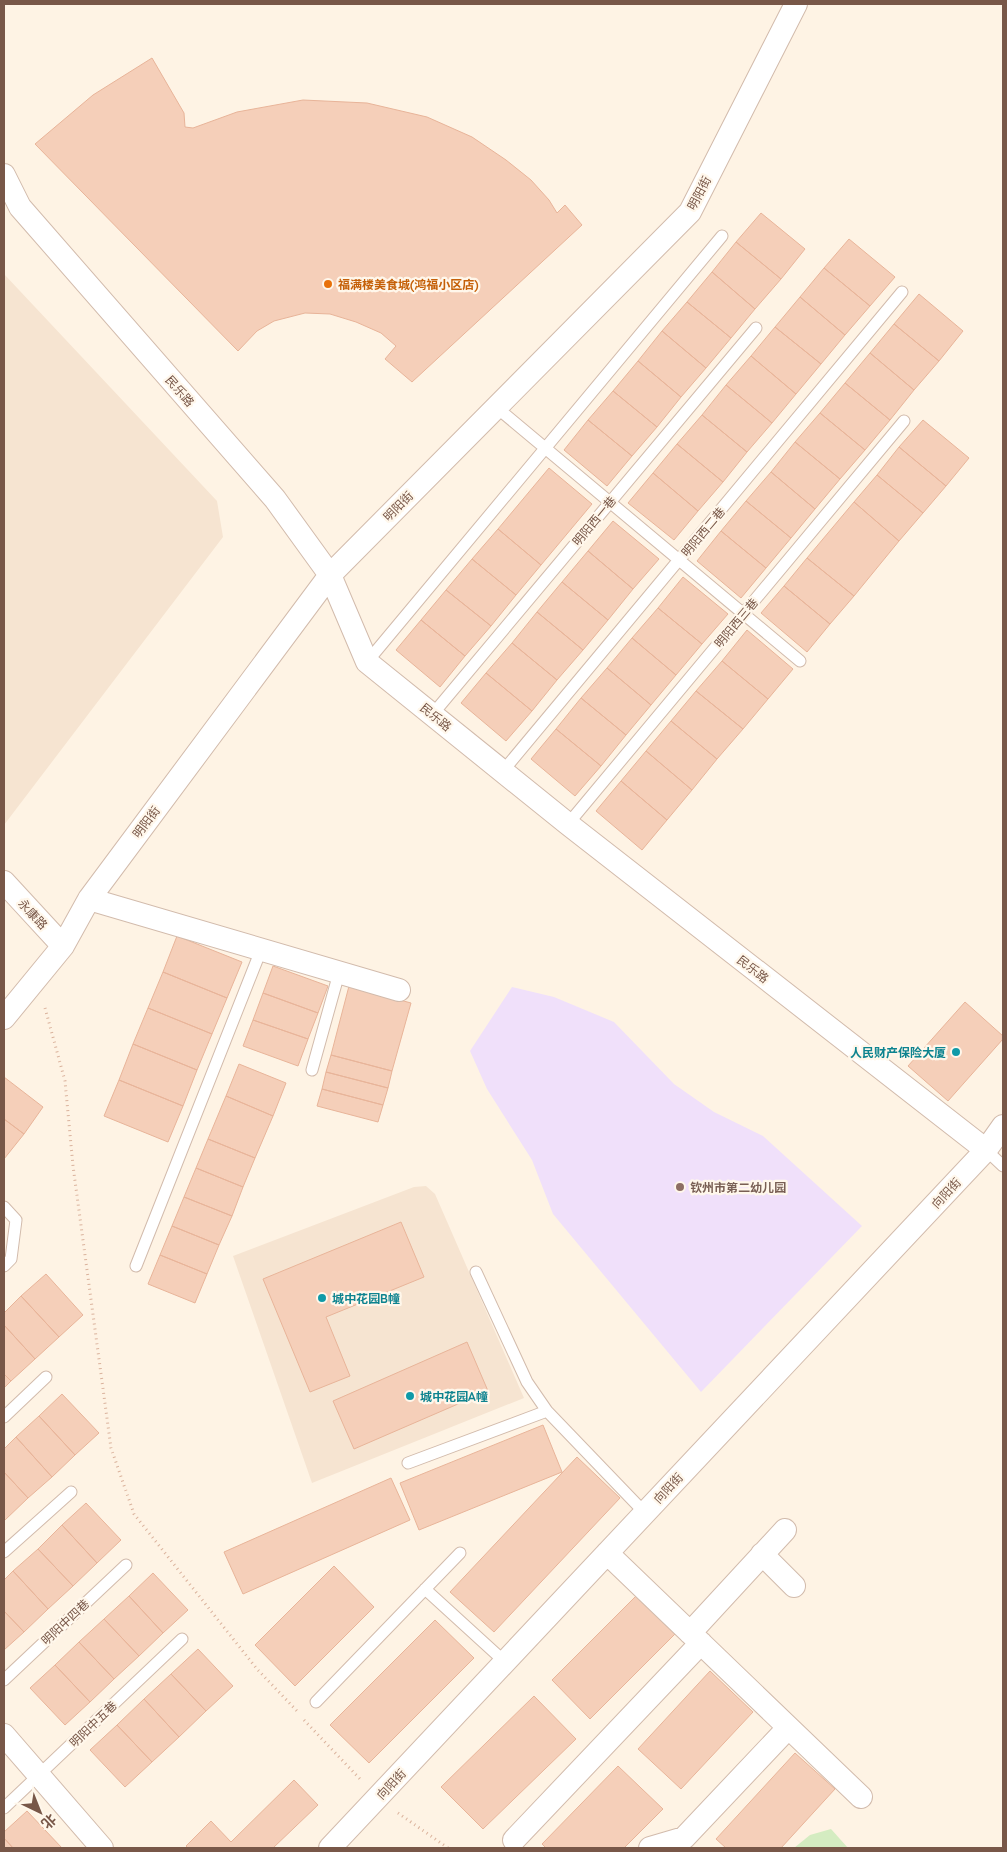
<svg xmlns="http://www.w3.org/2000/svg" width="1007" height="1852" font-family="Quicksand,'Noto Sans SC',sans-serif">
	<rect width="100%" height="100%" fill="#fef3e4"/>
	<path fill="#f6e4d1" d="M4,274l213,227 6,36 -219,288z
		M426,1186l9,8 89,204 -212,85 -79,-227 181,-69z"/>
	<path fill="#f0e0fa" d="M512,987l42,10 60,25 60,62 40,28 49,24 99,90 -161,166 -148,-178 -21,-54 -45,-71 -17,-38z"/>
	<path fill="#d4ecc1" d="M831,1829l17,19h-54l16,-13z"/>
	<path fill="#f5cfb9" stroke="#e8b499" d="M152,58l32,55 1,14 8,1 44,-16 66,-12 64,3 60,14 45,20 34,23 25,20 18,20 8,13 8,-8 17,20 -170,157 -27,-23 11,-13 -15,-13 -25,-11 -26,-8 -25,-1 -31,8 -17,10 -19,20 -203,-207 58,-49z
		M761,213l44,36 -24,30 -45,-37z
		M849,239l46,38 -25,29 -46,-38z
		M736,242l45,37 -26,30 -43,-37z
		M824,268l46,38 -25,29 -45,-38z
		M712,272l43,37 -24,29 -44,-36z
		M919,294l44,37 -24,30 -45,-37z
		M800,297l45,38 -24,29 -46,-37z
		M687,302l44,36 -25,30 -44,-37z
		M894,324l45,37 -25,29 -44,-37z
		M775,327l46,37 -25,30 -45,-38z
		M662,331l44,37 -25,29 -43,-36z
		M870,353l44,37 -24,30 -45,-37z
		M751,356l45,38 -24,29 -46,-38z
		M638,361l43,36 -24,30 -44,-36z
		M845,383l45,37 -25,30 -45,-37z
		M726,385l46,38 -25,29 -45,-37z
		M613,391l44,36 -25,29 -44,-36z
		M820,413l45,37 -25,29 -45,-37z
		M702,415l45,37 -24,30 -46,-38z
		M588,420l44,36 -25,30 -43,-36z
		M923,420l46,38 -23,28 -47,-39z
		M795,442l45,37 -25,30 -44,-37z
		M677,444l46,38 -25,29 -45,-38z
		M899,447l47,39 -23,27 -46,-38z
		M549,468l43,36 -51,61 -43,-36z
		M771,472l44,37 -24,29 -45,-37z
		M653,473l45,38 -24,29 -46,-37z
		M877,475l46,38 -24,28 -45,-39z
		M746,501l45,37 -25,30 -45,-37z
		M854,502l45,39 -45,55 -47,-38z
		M613,521l46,38 -26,30 -45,-38z
		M498,529l43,36 -25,30 -44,-36z
		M721,531l45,37 -25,30 -44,-37z
		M588,551l45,38 -25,31 -46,-38z
		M807,558l47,38 -24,28 -46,-38z
		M472,559l44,36 -25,31 -45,-36z
		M683,577l45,37 -26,30 -44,-36z
		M562,582l46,38 -25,30 -46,-38z
		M784,586l46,38 -23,28 -46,-39z
		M446,590l45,36 -26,30 -44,-36z
		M658,608l44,36 -26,31 -44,-37z
		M537,612l46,38 -26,30 -45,-37z
		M421,620l44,36 -25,31 -44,-37z
		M747,630l46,39 -25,30 -46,-38z
		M632,638l44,37 -25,30 -44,-37z
		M512,643l45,37 -25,31 -46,-38z
		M722,661l46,38 -25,30 -47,-38z
		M607,668l44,37 -25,30 -45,-37z
		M486,673l46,38 -26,30 -45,-38z
		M696,691l47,38 -26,30 -46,-38z
		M581,698l45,37 -25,31 -45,-37z
		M671,721l46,38 -25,31 -46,-39z
		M556,729l45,37 -26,30 -44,-37z
		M646,751l46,39 -25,30 -46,-39z
		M621,781l46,39 -25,30 -46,-39z
		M177,936l65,26 -15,36 -64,-26z
		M273,966l55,20 -10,27 -55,-20z
		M163,972l64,26 -15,36 -64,-26z
		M349,986l62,17 -19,68 -61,-16z
		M263,993l55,20 -10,26 -55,-19z
		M965,1002l38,34v3l-55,62 -40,-35z
		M148,1008l64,26 -15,36 -64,-26z
		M253,1020l55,19 -10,27 -55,-20z
		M133,1044l64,26 -14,36 -64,-26z
		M331,1055l61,16 -4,17 -62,-16z
		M239,1064l47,19 -13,33 -47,-20z
		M326,1072l62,16 -5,17 -61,-16z
		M4,1077l39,30 -19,27 -20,-15z
		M119,1080l64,26 -15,36 -64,-26z
		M322,1089l61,16 -5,17 -61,-16z
		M226,1096l47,20 -18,42 -47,-19z
		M4,1119l20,15 -20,25z
		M208,1139l47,19 -12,29 -47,-19z
		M196,1168l47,19 -11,29 -48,-19z
		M184,1197l48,19 -13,29 -47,-19z
		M401,1222l23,55 -98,40 24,59 -40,16 -47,-113z
		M172,1226l47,19 -12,29 -47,-19z
		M160,1255l47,19 -12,29 -47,-19z
		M46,1274l37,41 -24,22 -38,-41z
		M21,1296l38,41 -24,22 -31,-34v-12z
		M4,1325l31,34 -24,22 -7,-7z
		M467,1342l21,49 -134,58 -21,-48z
		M4,1374l7,7 -7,7z
		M62,1394l37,39 -24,22 -36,-39z
		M39,1416l36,39 -23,22 -36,-40z
		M543,1425l19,47 -143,58 -19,-47z
		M16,1437l36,40 -24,21 -24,-26v-23z
		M577,1457l43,41 -126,134 -44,-40z
		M4,1472l24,26 -23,22 -1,-1z
		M391,1478l19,42 -167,74 -19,-42z
		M86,1503l35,37 -24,23 -35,-38z
		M62,1525l35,38 -24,23 -35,-37z
		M38,1549l35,37 -25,23 -35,-38z
		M334,1566l40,41 -79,79 -40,-41z
		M13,1571l35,38 -24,23 -20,-21v-31z
		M153,1573l35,37 -25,23 -34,-37z
		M639,1593l39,38 -88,88 -38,-39z
		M129,1596l34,37 -24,23 -35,-37z
		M4,1611l20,21 -20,18z
		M104,1619l35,37 -25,23 -35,-37z
		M435,1620l39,38 -105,105 -39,-38z
		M79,1642l35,37 -24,23 -35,-37z
		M198,1649l35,37 -27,25 -35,-37z
		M55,1665l35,37 -25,23 -35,-37z
		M710,1671l43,41 -72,77 -43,-40z
		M171,1674l35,37 -27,26 -35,-38z
		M534,1696l42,43 -93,90 -42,-42z
		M144,1699l35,38 -27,25 -35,-37z
		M117,1725l35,37 -27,25 -35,-37z
		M795,1753l40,36 -54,59h-55l-10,-9z
		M618,1766l45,43 -39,39h-78l-4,-4z
		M294,1780l24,25 -45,43h-85l-2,-2 25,-25 20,21z
		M27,1811l35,37h-49l-9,-10v-6z
		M4,1838l9,10h-9z"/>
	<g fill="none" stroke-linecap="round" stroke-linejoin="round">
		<g stroke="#d2bbac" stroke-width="13">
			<path id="lane" d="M496,407l304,254
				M367,662l355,-426
				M432,715l324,-387
				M503,771l399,-479
				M568,824l336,-403
				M312,1070l27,-97
				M986,1150l17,16
				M4,1207l12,13 -5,39 -7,7
				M136,1266l125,-316
				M476,1272l51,110 20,29 98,102
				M4,1417l42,-40
				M408,1463l139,-52
				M4,1552l67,-60
				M425,1589l80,73
				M4,1680l122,-115
				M316,1702l144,-149
				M4,1808l178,-169"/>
		</g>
		<g stroke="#d2bbac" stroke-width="24">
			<path id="street" d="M4,175l16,32 255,292 55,76 37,87 201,162 418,326
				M4,882l59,64
				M89,899l310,91
				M4,1018l59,-72 26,-47 241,-324 360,-363 106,-208
				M607,1553l254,244
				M762,1554l32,32
				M690,1633l95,-103
				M4,1735l98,113
				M514,1840l187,-197
				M330,1848l656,-698 17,-24
				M650,1848l34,-10 104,-110"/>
		</g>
		<path stroke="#dab29c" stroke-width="3" stroke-dasharray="1 4" stroke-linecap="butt" d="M45,1008l20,73 8,85 38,282 23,66 123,155 40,42
			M304,1720l56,59
			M398,1813l50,35"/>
		<use href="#lane" stroke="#fff" stroke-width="11"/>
		<use href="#street" stroke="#fff" stroke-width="22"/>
	</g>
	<circle fill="#e8710a" stroke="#fff7eb" stroke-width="2" cx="328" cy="284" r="5"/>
	<g fill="#0f9aa8" stroke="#fff7eb" stroke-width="2">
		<circle cx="956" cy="1052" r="5"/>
		<circle cx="322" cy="1298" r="5"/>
		<circle cx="410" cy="1396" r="5"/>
	</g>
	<circle fill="#8d6e63" stroke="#fff7eb" stroke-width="2" cx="680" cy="1187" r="5"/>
	<g text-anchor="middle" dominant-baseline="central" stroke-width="4.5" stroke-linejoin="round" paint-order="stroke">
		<g font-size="12" fill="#785748" stroke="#fff7eb">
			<text transform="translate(699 193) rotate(-62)">明阳街</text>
			<text transform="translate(180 391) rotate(49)">民乐路</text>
			<text transform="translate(398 506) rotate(-45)">明阳街</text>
			<text transform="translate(594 521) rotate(-50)">明阳西一巷</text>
			<text transform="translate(703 532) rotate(-50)">明阳西二巷</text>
			<text transform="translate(736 623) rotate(-50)">明阳西三巷</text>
			<text transform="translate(436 717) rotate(39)">民乐路</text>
			<text transform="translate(146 822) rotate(-53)">明阳街</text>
			<text transform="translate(33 914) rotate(47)">永康路</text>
			<text transform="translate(753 969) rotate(38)">民乐路</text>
			<text transform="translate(946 1193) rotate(-47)">向阳街</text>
			<text transform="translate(668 1488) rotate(-47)">向阳街</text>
			<text transform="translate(65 1622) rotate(-43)">明阳中四巷</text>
			<text transform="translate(93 1724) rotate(-44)">明阳中五巷</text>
			<text transform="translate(391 1784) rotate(-47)">向阳街</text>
		</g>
		<g font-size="12" font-weight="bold" fill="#c56008" stroke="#fff7eb" text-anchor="start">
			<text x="338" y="284">福满楼美食城(鸿福小区店)</text>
		</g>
		<g font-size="12" font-weight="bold" fill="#0d838f" stroke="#fff7eb" text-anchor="start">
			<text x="946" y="1052" text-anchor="end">人民财产保险大厦</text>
			<text x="332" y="1298">城中花园B幢</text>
			<text x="420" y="1396">城中花园A幢</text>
		</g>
		<g font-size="12" font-weight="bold" fill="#785e54" stroke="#fff7eb" text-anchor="start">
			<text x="690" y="1187">钦州市第二幼儿园</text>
		</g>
	</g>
	<rect width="1007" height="1852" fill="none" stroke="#785748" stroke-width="10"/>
	<g transform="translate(40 1812) rotate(137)" stroke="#fff7eb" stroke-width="4" paint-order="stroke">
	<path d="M0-4L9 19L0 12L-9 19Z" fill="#785748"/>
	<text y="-8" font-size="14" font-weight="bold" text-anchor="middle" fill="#785748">北</text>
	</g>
</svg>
